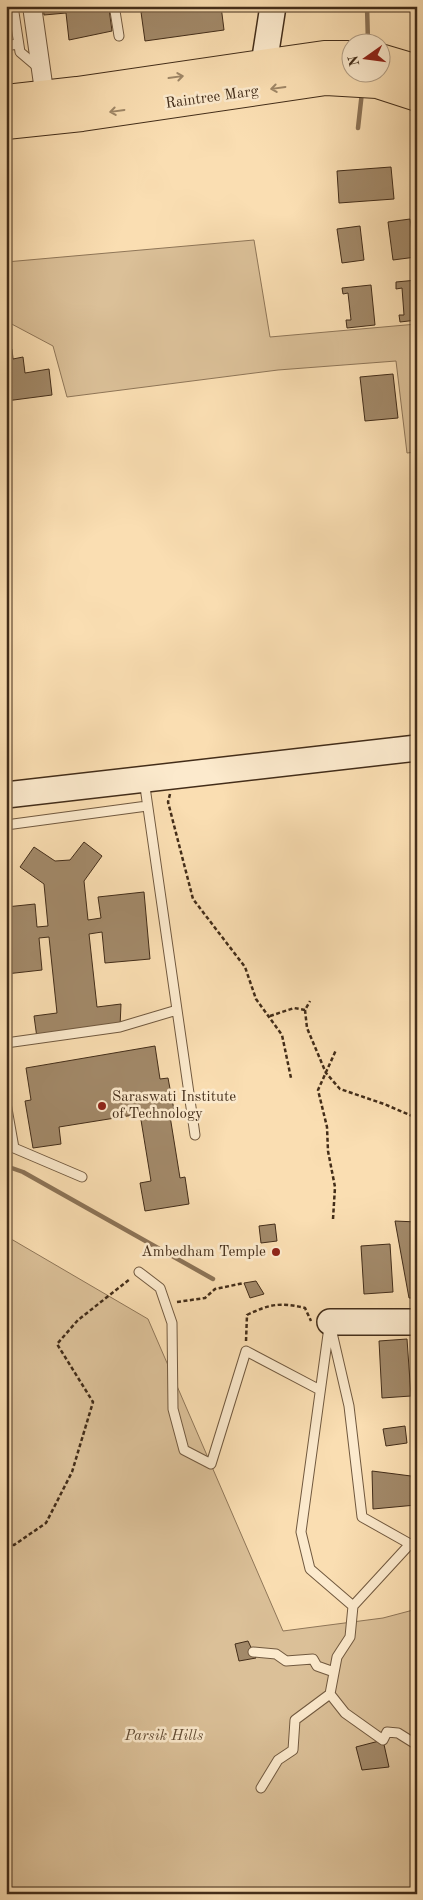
<svg xmlns="http://www.w3.org/2000/svg" width="423" height="1900" font-family="'Old Standard TT',serif">
	<rect width="100%" height="100%" fill="#fadeb2"/>
	<filter id="stains"><feTurbulence type="fractalNoise" baseFrequency=".004" numOctaves="4"/><feColorMatrix values="0 0 0 0 .2 0 0 0 0 .09 0 0 0 0 .02 0 0 0 .5 -.17"/></filter>
	<radialGradient id="worn" r=".72"><stop offset=".6" stop-color="#630" stop-opacity="0"/><stop offset="1" stop-color="#630" stop-opacity=".3"/></radialGradient>
	<path fill="#dbc098" stroke="#8f7658" d="M254,240l16,97 147,-13v128l-10,1 -11,-92 -118,9 -211,27 -14,-51 -47,-25v-59z
		M6,1236l142,83 135,312 100,-13 34,-9v285h-411z"/>
	<g fill="none" stroke-linecap="round" stroke-linejoin="round">
		<path stroke="#8c7356" stroke-width="4.5" d="M367,6l1,36
			M358,128l4,-36
			M6,1166l17,6 190,107"/>
	</g>
	<path fill="#a28969" stroke="#432d19" d="M6,6l4,32 -4,1z
		M43,6h77l-11,3 3,22 -43,9 -3,-27 -22,2z
		M180,6h41l3,24 -79,11 -4,-29z
		M391,167l3,32 -55,4 -2,-32z
		M410,219l6,38 -23,3 -5,-38z
		M360,226l4,34 -22,3 -5,-34z
		M417,280v40l-17,2 -1,-7h5l-2,-27 -6,1v-7z
		M371,285l4,40 -28,3 -1,-8h5l-3,-27 -5,1 -1,-6z
		M12,349l1,10 10,-2 2,16 24,-4 3,26 -46,6v-51z
		M393,374l5,44 -33,3 -5,-44z
		M84,842l18,14 -18,25 4,39 13,-2 -3,-21 46,-5 6,67 -45,4 -3,-31 -13,2 8,73 24,-3 -1,23 -83,11 -3,-22 23,-3 -8,-76 -10,1 3,32 -36,4v-67l29,-3 2,23 11,-1 -4,-42 -24,-17 14,-20 21,14 15,-1z
		M155,1046l5,33 8,-1 7,37 -5,1 10,62 5,-1 4,27 -44,7 -5,-28 11,-2 -11,-67 -81,13 2,17 -28,4 -8,-47 6,-1 -5,-32z
		M395,1221l22,1v76h-8z
		M275,1224l2,17 -16,2 -2,-17z
		M390,1244l3,48 -29,2 -3,-48z
		M256,1281l8,13 -14,4 -6,-15z
		M407,1339l4,57 -29,2 -3,-57z
		M405,1426l2,17 -21,3 -3,-17z
		M372,1471l39,5 5,29 -43,4z
		M248,1641l8,17 -17,3 -4,-17z
		M383,1740l6,27 -27,3 -6,-23z"/>
	<g fill="none" stroke-linecap="round" stroke-linejoin="round">
		<g stroke="#71593f" stroke-width="11">
			<path id="lane" d="M13,6l7,46 20,17
				M115,11l4,25
				M6,46l11,-2
				M144,780l51,355
				M6,825l141,-19
				M6,1043l114,-16 57,-17
				M6,1103l8,45 68,29
				M139,1272l21,16 12,35 1,86 11,41 27,14 35,-113 74,39
				M330,1324l19,82 13,111 48,27 -57,62 -3,31 -13,20 -7,37 15,19 38,27 4,-8 11,1 16,10
				M329,1327l-28,205 9,37 43,37
				M253,1652l23,2 10,7 27,-2 4,7 17,6
				M261,1788l17,-28 15,-10 2,-30 35,-26"/>
		</g>
		<g stroke="#71593f" stroke-width="20">
			<path id="street" d="M32,6l14,99"/>
		</g>
		<g stroke="#432d19" stroke-width="28">
			<path id="secondary" d="M264,64l9,-58
				M6,795l411,-47
				M330,1322h87"/>
		</g>
		<g stroke="#432d19" stroke-width="30">
			<path id="primary" d="M380,58l37,11
				M6,99l71,-8 247,-36h26
				M6,125l76,-8 244,-36 51,3 40,13"/>
		</g>
		<path stroke="#432d19" stroke-width="2.5" stroke-dasharray="4 2.5" stroke-linecap="butt" d="M170,794l-2,8 25,97 52,68 11,32 26,36 9,43
			M305,1010l2,18 19,45 14,16 44,15 33,14
			M270,1016l24,-8 11,2 5,-9
			M333,1219l2,-32 -7,-36 -1,-24 -9,-37 18,-40
			M177,1302l28,-4 10,-9 29,-6
			M246,1341l1,-26c22,-11 34,-13 58,-7l6,13
			M413,1535l4,-11
			M6,1544l8,1 32,-22 26,-51 21,-70 -36,-58 21,-24 52,-41"/>
		<use href="#lane" stroke="#fceacd" stroke-width="9"/>
		<use href="#street" stroke="#fceacd" stroke-width="18"/>
		<use href="#secondary" stroke="#fceacd" stroke-width="25"/>
		<use href="#primary" stroke="#fadeb2" stroke-width="28"/>
	</g>
	<defs><path id="oneway-shaft" d="M-6 0H5M1.5-3L5.5 0L1.5 3" fill="none" stroke-width="1.6" stroke-linecap="round" stroke-linejoin="round" transform="scale(1.25)"/></defs>
	<g stroke="#9e8666">
		<use href="#oneway-shaft" transform="translate(176 77) rotate(-8)"/>
		<use href="#oneway-shaft" transform="translate(278 88) rotate(172)"/>
		<use href="#oneway-shaft" transform="translate(117 111) rotate(172)"/>
	</g>
	<g fill="#8f2418" stroke="#fceacd" stroke-width="2">
		<circle cx="102" cy="1106" r="5"/>
		<circle cx="276" cy="1252" r="5"/>
	</g>
	<g text-anchor="middle" dominant-baseline="central" stroke-width="5" stroke-linejoin="round" paint-order="stroke">
		<g font-size="15" fill="#432d19" stroke="#fceacd">
			<text transform="translate(212 98) rotate(-8)">Raintree Marg</text>
		</g>
		<g font-size="15" fill="#432d19" stroke="#fceacd" text-anchor="start">
			<text x="112" y="1097">Saraswati Institute<tspan x="112" dy="17">of Technology</tspan></text>
			<text x="266" y="1252" text-anchor="end">Ambedham Temple</text>
		</g>
		<g font-size="15" font-style="italic" fill="#614a32" stroke="#fceacd">
			<text x="164" y="1736">Parsik Hills</text>
		</g>
	</g>
	<rect width="423" height="1900" fill="none" stroke="#fadeb2" stroke-width="25"/>
	<rect x="8" y="8" width="408" height="1885" fill="none" stroke="#432d19" stroke-width="2.5"/>
	<rect x="12" y="12" width="398" height="1875" fill="none" stroke="#432d19"/>
	<g transform="translate(366 58) rotate(256)"><circle r="24" fill="#fceacd" stroke="#b29e85"/>
	<path d="M0-4L9 19L0 12L-9 19Z" fill="#8f2418"/>
	<text y="-8" font-size="14" font-weight="bold" text-anchor="middle" fill="#432d19">N</text>
	</g>
	<rect width="100%" height="100%" filter="url(#stains)"/>
	<rect width="100%" height="100%" fill="url(#worn)"/>
</svg>
